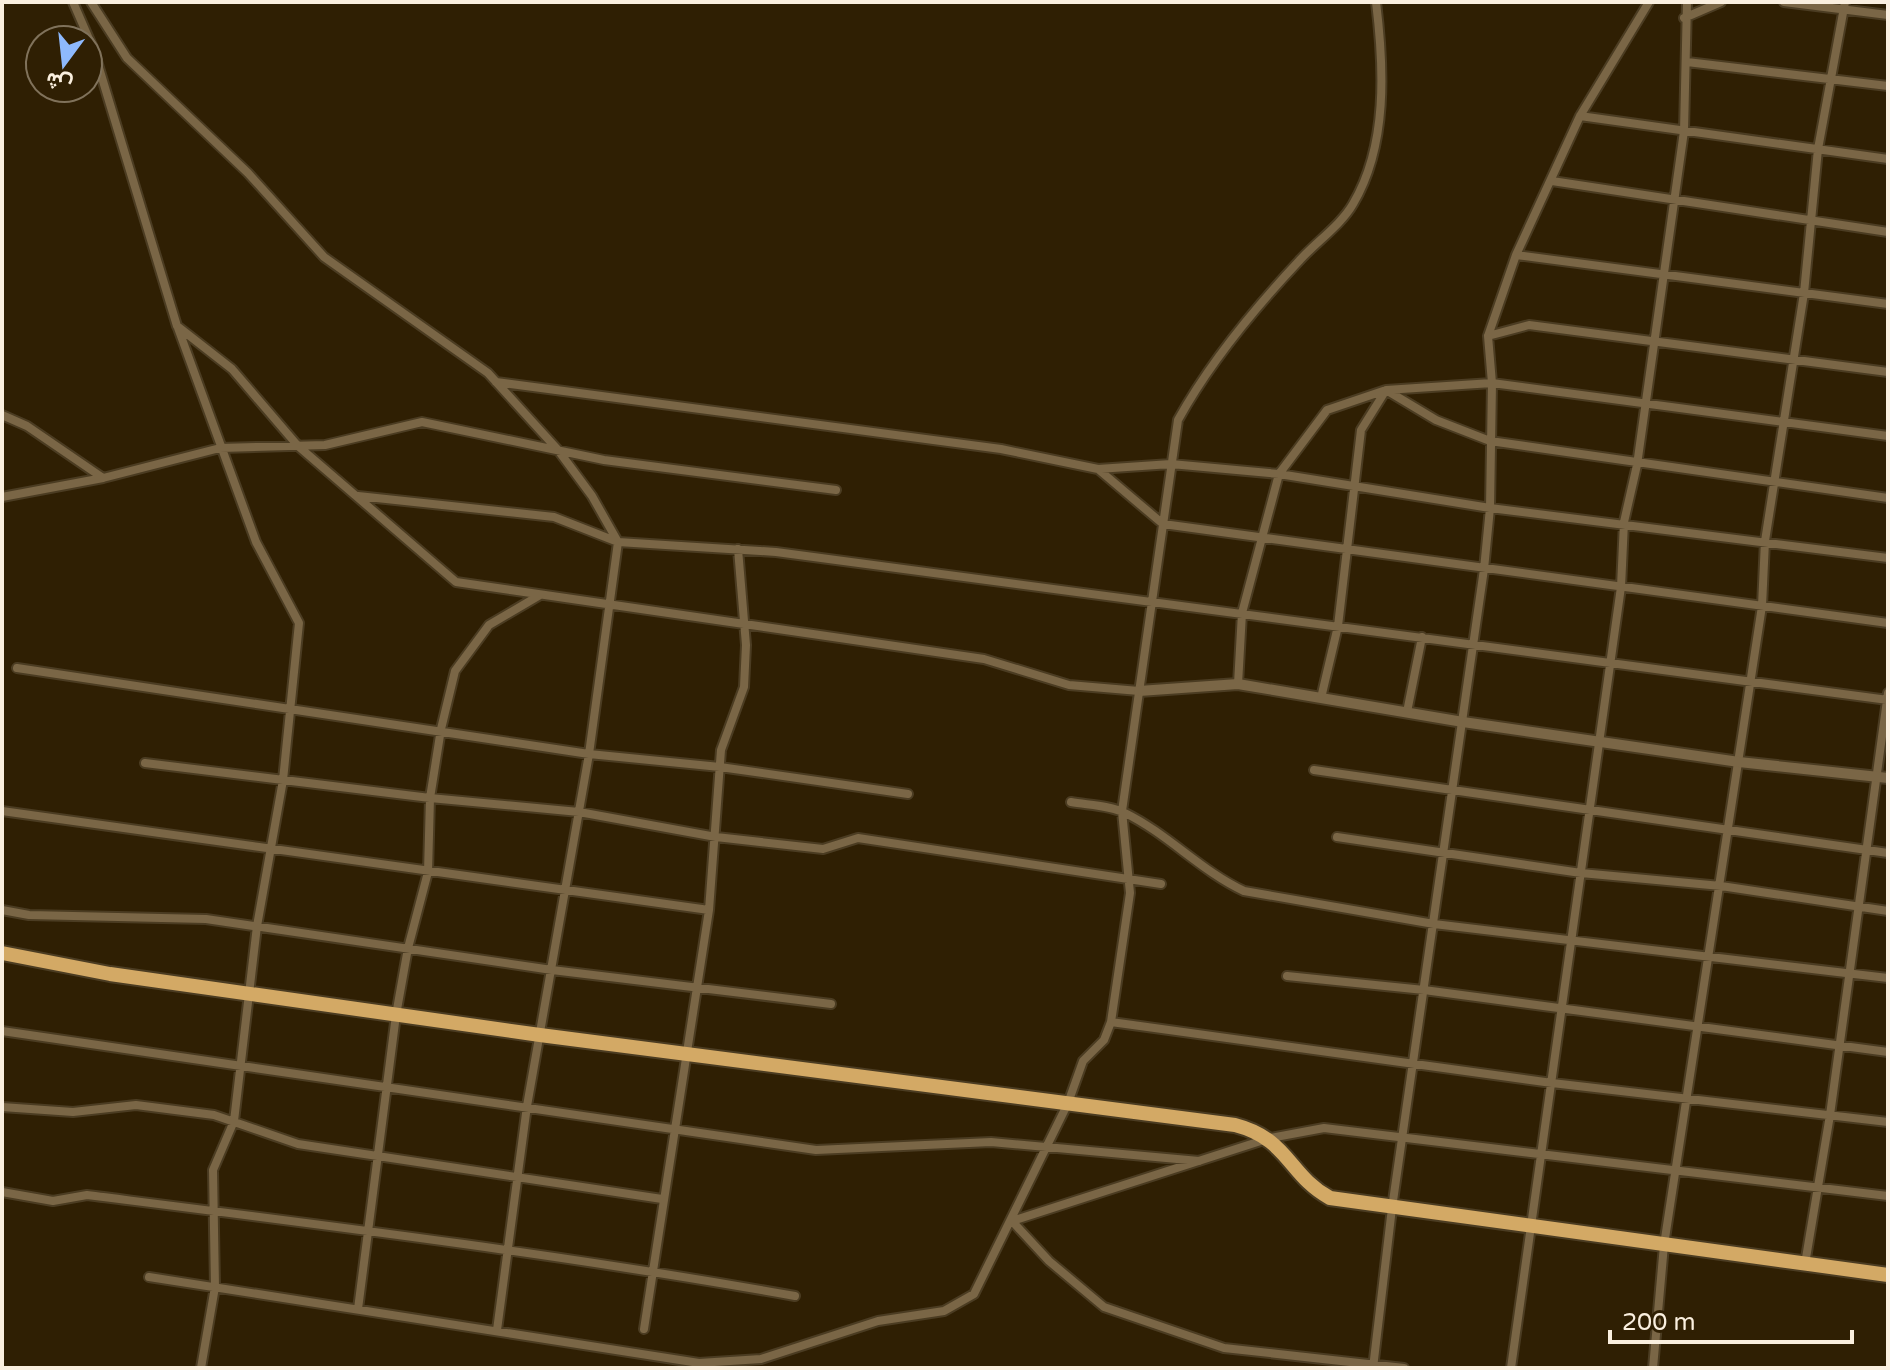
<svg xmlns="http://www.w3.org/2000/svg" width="1890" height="1370" font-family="'Varela Round',Vazirmatn,sans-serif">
	<rect width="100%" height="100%" fill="#2f1f03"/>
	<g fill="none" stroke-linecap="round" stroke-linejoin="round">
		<g stroke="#4b3c22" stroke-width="12">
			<path id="minor" d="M73,2l20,46 84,278 55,43 66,77 158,136 528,77 85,26 70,6
				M91,2l36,56 121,115 76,84 164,116 70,77 34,46 26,46 -29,212 -62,352 -30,224
				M1784,2l104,13
				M1684,18l37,-16
				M1687,62l201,24
				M1580,116l308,43
				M1552,181l336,51
				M1516,255l372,49
				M178,328l78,214 43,81 -16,157 -26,146 -23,195 -21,49 2,117 -14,81
				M1488,336l41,-11 359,47
				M496,382l505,67 97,20 65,55 725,99
				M2,415l25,11 76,52 117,-30 105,-3 97,-23 182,38 232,30
				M1098,469l73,-5 108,10 211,34 398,50
				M358,496l196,21 64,25 158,10 1112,148
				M2,497l101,-19
				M17,668l572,86 131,13 188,27
				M1238,684l4,-71 37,-139 48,-64 59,-20 50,30 54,21 398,57
				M1321,698l17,-72 23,-196 25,-40 106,-7 396,53
				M1407,712l15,-75
				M145,763l285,35 149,14 137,25 107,12 35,-11 303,46
				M1314,770l574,83
				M1071,802c16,3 39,3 54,11 43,21 76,58 119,78l190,33 454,54
				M2,811l707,99
				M1337,837l244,36 140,13 167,25
				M2,910l27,5 177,4 346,51 279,34
				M1287,976l137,14 464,62
				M1111,1022l441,61 336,39
				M2,1031l814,119 175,-8 208,19
				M2,1107l71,5 63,-7 78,10 84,29 364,55
				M2,1192l51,9 34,-6c237,30 473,59 708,101
				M1012,1221l258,-83 54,-10 564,68
				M1012,1221l37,40 55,46 120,41 180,20
				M1805,1264l25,-149 58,-422
				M149,1277l550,86 62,-4 117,-38 66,-10 30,-17 94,-191 15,-42 21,-21 7,-18 19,-129 -8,-82 56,-391c32,-58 75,-110 121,-159 16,-18 42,-36 54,-57 35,-59 31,-137 23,-202
				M358,1309l38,-294 12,-67 20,-76 2,-74 11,-69 14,-58 34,-46 51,-30
				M644,1329l65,-419 12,-160 23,-63 2,-42 -8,-96
				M1373,1368l19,-160 92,-639 6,-61 2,-125 -4,-47 28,-81 64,-139 69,-114
				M1511,1368l110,-781 3,-65 13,-57 47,-334 3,-129
				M1653,1368l11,-123 98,-639 3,-65 39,-248 14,-144 27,-147"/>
		</g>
		<g stroke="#4b3c22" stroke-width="14">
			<path id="tertiary" d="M1139,691l99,-7 225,38 276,40 149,16"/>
		</g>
		<g stroke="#4b3c22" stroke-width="18">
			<path id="primary" d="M2,953l108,21 430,61 695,90c54,14 53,50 95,73l558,77"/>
		</g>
		<use href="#minor" stroke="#7a6646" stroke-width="8"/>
		<use href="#tertiary" stroke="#7a6646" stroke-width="10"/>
		<use href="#primary" stroke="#d3a965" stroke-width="14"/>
	</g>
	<rect width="1890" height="1370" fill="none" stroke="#faefdf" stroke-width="8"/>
	<g transform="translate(64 64) rotate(195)"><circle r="38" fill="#2f1f03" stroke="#80725b" stroke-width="2"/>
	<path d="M0-6L14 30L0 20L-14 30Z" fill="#8eb9fd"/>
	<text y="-12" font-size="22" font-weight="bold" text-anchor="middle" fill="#faefdf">ش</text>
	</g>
	<path d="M1610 1330v12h242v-12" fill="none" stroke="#faefdf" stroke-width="4"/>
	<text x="1622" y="1330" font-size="24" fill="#faefdf" stroke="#2f1f03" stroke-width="6" paint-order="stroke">200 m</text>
</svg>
